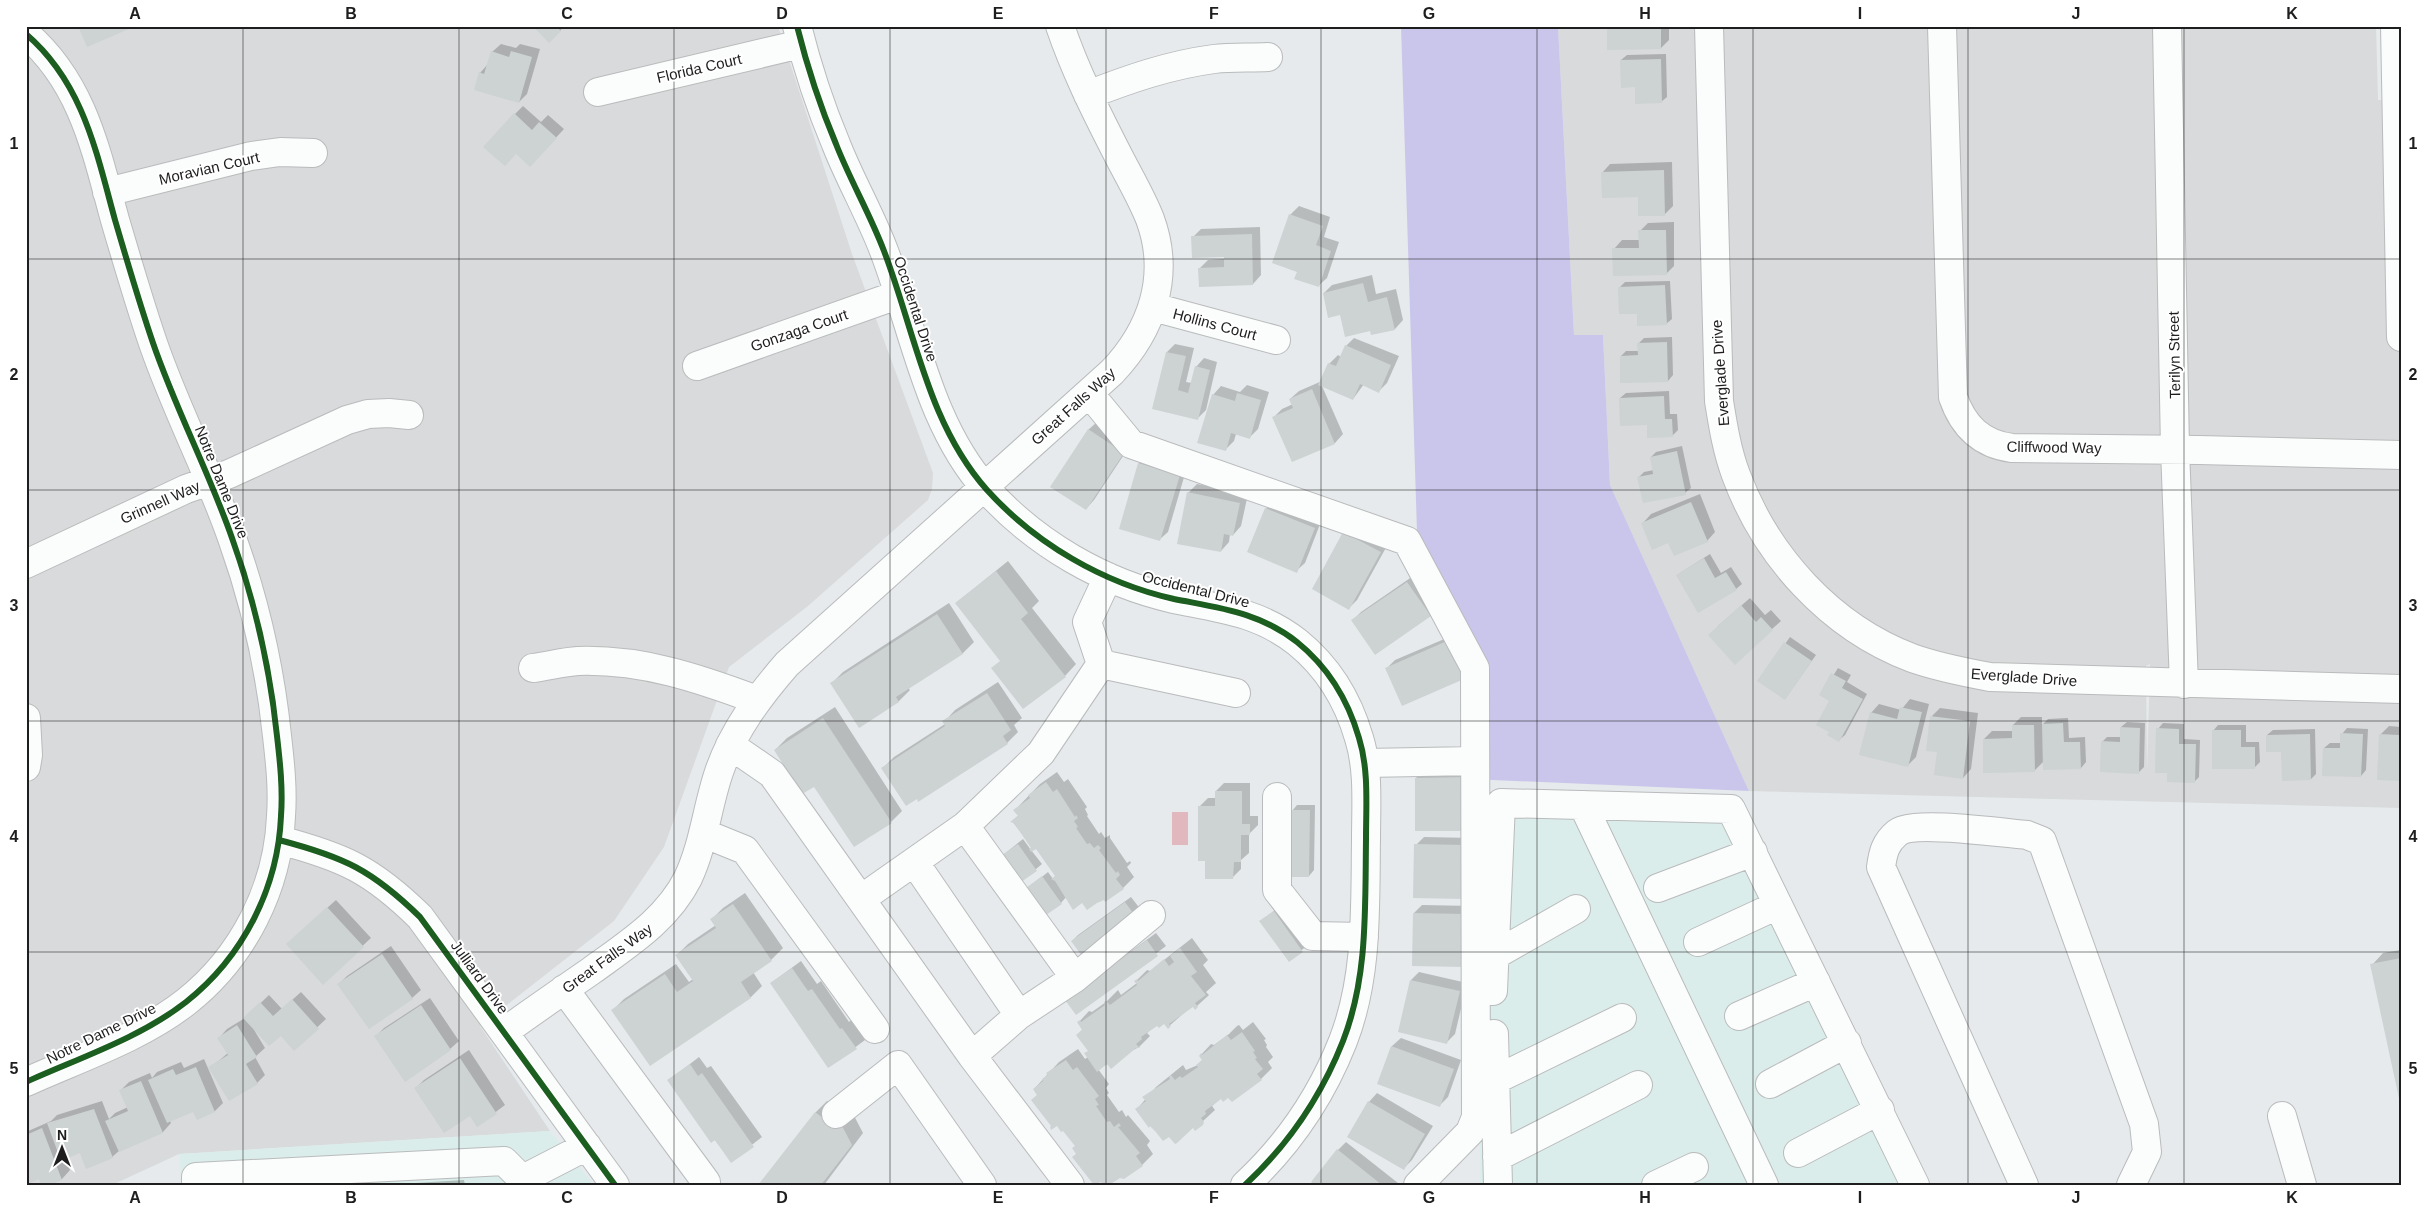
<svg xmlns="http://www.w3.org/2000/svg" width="2427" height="1211" font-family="Helvetica,sans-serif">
	<rect width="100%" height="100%" fill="#e6eaec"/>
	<path fill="#d8dadb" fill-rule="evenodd" d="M26,26h752l74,228 81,219 -1,16 -4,11 -120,106 -79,61 -65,180 -50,74 -134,105 70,105 -371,23 -67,31h-86z
		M1558,26h818l2,74 23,1v707l-652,-17 -139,-306 -7,-150h-29zM2150,664l-3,110 -1,-108z"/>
	<path fill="#dbedea" d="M1478,796l253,7 190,382h-441z
		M550,1131l44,54h-412l-3,-31z"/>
	<path fill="#cac6eb" d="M1401,26h157l16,309h29l7,150 139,306 -279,-12 12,-116 -65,-131z"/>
	<path fill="#e0b8bd" d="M1172,812h16v33h-16z"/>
	<path fill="#0003" d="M535,26h29l-4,5z
		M645,26h16l-16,3z
		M1608,26h61v14l-8,8z
		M501,44l15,4 4,-4 20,5 -13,45 -8,8 -39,-29 8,-9 4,-12z
		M1666,54l1,43 -6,5 -25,-16 -15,-26 6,-5z
		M523,106l18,16 7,-7 16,14 -26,28 -23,-43z
		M1672,162l1,44 -8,8 -63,-41 8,-9z
		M1299,206l31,11 -6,20 15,5 -12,36 -9,8 -19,-15 -9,-56z
		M1674,222v44l-8,8 -52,-25 8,-9h18v-9l8,-8z
		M1260,227l1,48 -8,9 -53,-16 8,-8 17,-1v-3l-32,-19 8,-8z
		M1372,275l4,19 20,-5 7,31 -8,9 -24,1 -30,-17 -17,-20 8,-8z
		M1670,281l2,38 -6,5 -28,-11 -19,-25 6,-6z
		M1672,337l1,38 -5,6 -47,-25 5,-5h13v-8l5,-5z
		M1354,338l45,18 -12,27 -8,8 -15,-7 -11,15 -31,-13 21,48 -8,9 -43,18 -18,-44 8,-8 11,-5 -3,-5 9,-8 23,-10 7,-17 9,-9 3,2 5,-11z
		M1175,344l19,4 -8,34 6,1 4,-16 8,-9 13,4 -11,48 -9,9 -44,-11 14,-56z
		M1247,385l22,7 -11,37 -8,8 -14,-3 -2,7 -8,8 -13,-54 8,-9 19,6z
		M1669,391l1,23h7l1,16 -6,6 -24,-12 -28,-26 6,-5z
		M1097,422l34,22 -37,56 -8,9 2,-79z
		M1682,446l9,42 -6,5 -46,-16 5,-5 10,-2 -3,-13 5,-5z
		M1148,455l39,12 -19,65 -9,8 -20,-77z
		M1197,484l51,10 -7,32 -8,9 -3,-1 -1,8 -8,9 -33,-58z
		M1700,494l15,38 -8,9 -38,1 -26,-19 8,-9z
		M1274,500l48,19 -17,44 -9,8 -30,-62z
		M1344,533l44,11 -31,56 -8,8z
		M1710,554l11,19 10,-6 11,17 -6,5 -59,-14z
		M1008,561l31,40 -7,7 44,56 -11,12 -64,-16 -45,-57z
		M1416,574l23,33 -9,9 -77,4 8,-8z
		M1750,598l15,17 6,-5 10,11 -9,8 -54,-3z
		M949,603l25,39 -11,11 -55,35 2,2 -11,11 -39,26 -28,-44 11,-11z
		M1456,634l7,44 -76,-10 8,-8z
		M1790,637l26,18 -31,44 -26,-18z
		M1838,668l13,7 -4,7 20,12 -22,41 -6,5 -9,-9 1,-31 -10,-5z
		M998,682l24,36 -8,7 4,7 -11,11 -124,25 11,-11 51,-33 -1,-2 11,-12z
		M1910,699l19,5 -13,53 -9,9 -36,-53 8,-9 22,6z
		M835,707l67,104 -11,11 -76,-37 -40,-35 12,-12z
		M1940,708l38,5 -7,56 -8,9 -25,-27 -6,-35z
		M2021,717h21v8l6,-6 20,-1 1,20 16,-1 1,25 -5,6 -37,-7 -10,10 -50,-32 8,-8h21v-6z
		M2127,722l18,1 -1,44 -5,5 -37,-30 5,-5h14v-10z
		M2163,723l21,1v15l16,1 -1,37 -5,5 -26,-10 -10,-43z
		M2218,725h28v17h13l1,20 -6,6 -41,-37z
		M2389,726l12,1v53l-21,-45z
		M2347,728l21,1 -2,41 -5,6 -37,-28 6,-5h12v-9z
		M2315,729l1,45 -5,5 -44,-44 6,-5z
		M1473,769v52l-57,-43 8,-8z
		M1057,772l7,10 4,-3 19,28 1,-1 -3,3 3,6 -1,1 12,18 2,-2 4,6 5,-3v3l17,25 3,-2 1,2 -4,4 7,10 -11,11 -18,11 -23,2 -15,-5 -6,7 -33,-15 20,-16 5,7 3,-3 -20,-29 -5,3 11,14 -20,17 -19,-26 20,-16 8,11 2,-2 -21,-27 7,-6 -4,-5 25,-26z
		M1224,783h26v33h8v9l-9,9v19l-8,7v9l-8,8 -26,-17 -7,-54 8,-8h8v-7z
		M1297,805h18l-1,65 -5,6 -17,-65z
		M1424,837l49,1 -9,60 -48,-53z
		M745,893l38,55 -12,12 -18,12 9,14 -11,11 -101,68 -37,-55 11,-11 52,-35 13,18 4,-3 -16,-24 11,-11 28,-19 -4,-6 11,-11z
		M1131,897l10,13 -69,31 6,-6z
		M336,900l35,38 -48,45 -27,-47z
		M1422,905l51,1 -1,51 -58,-44z
		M1280,906l28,39 -19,15 -28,-39z
		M1156,933l10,13 -90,67 -1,-21z
		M1192,938l16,22 -5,5 13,18 -10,9 3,3 -12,11 -4,-1 -25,22 -3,-5 -8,2 -10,9 3,3 -11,11 -41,22 11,15 -3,4 3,5 -2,2 12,17 3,-2 4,7 2,-2 22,26 -3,4 6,9 -11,11 -22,12 -42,-24 -2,-7 -13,-17 -6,-4 -4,1 -19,-37 25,-27 19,-13 7,10 3,-2 1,-6 -12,-16 6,-6 -5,-6 11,-12 3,1 14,-10 12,-12 3,5 16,-12 -1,-2 11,-11 3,1z
		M391,946l30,44 -9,8 -43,29 -30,-43 8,-8z
		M2401,950v151l-29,-136 11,-12z
		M801,961l16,23 4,-3 28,41 2,-2 14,20 -36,27 -58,-84z
		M1419,972l48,11 -12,51 -8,8 -36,-62z
		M301,992l25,27 -32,30 -13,-15 -28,-6 12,20 -10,9 10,18 -8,8 -47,-15 18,-15 -9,-15 8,-9 18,-11 24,-23 13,14z
		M430,998l29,43 -9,8 -74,-13 8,-8z
		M1253,1022l13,17 -2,1 3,5 -1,2 7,10 -5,5 4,6 -11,11 -32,17 -8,2 -9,8 3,4 -12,11 -10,5 -23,9 -20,-10 -13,-16 19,-22 27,-22 3,5 12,-5 5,-6 -3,-3 11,-12 3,1 15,-11 8,-8 2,-1 4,5z
		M1401,1038l60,22 -13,37 -9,9 -60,-22 13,-38z
		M469,1050l36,55 -28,21 -7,-11 -54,-27 8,-8z
		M699,1057l8,11 4,-2 51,71 -31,24 -62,-81z
		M204,1059l19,44 -8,8 -17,7 -4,-8 -24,11 1,2 -8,9 -44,19 -7,6 -31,-5 -16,6 5,12 -8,9 -15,6 -7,-7 -14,5v-51l25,-11 6,-6 45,-14 7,18 6,-6 13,-6 -7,-17 8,-8 21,-9 2,5 5,-6 24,-10 3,6z
		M1377,1093l56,33 -21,34 -8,8 -55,-32 20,-34z
		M827,1101l16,13 8,-4 12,23 -39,52h-64l56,-73z
		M1346,1142l52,41 -2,2h-80l22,-35z
		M464,1180l1,5h-82z"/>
	<path fill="#cdd2d3" d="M78,26h52l1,2 -44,19z
		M533,26h23l5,5 -12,12z
		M1607,26h54v23l-54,1z
		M491,51l18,6 2,-6 21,6 -13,46 -45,-13 5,-18 5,2z
		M1661,59l1,44 -27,1v-17l-14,1 -1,-28z
		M514,113l18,17 7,-8 18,16 -27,29 -14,-13 -11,12 -22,-19z
		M1664,170l1,46h-27v-19l-36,1 -1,-26z
		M1289,214l34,12 -7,19 15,6 -12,36 -25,-8 3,-7 -25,-9z
		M1638,230h28l1,45 -54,1 -1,-28h27z
		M1252,234l1,51 -54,2 -1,-19 26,-1v-10l-32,1 -1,-22z
		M1363,283l5,19 19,-5 8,33 -24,5 -1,-4 -25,6 -5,-22 -12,3 -5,-25z
		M1665,285l2,40 -30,1v-12h-18l-1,-27z
		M1667,342l1,40 -48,1v-27l18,-1 -1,-12z
		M1345,345l46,20 -12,28 -19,-9 -7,16 -35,-15 10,-22 8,3z
		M1166,352l20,4 -8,34 10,3 7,-27 15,4 -12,50 -46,-11z
		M1312,389l23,55 -43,18 -20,-45 21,-9 -4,-9z
		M1237,393l24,7 -11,39 -19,-6 -5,18 -29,-8 15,-49 23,7z
		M1664,396l1,23h7l1,18 -26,1v-13l-27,1 -1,-28z
		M1088,429l36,24 -38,57 -36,-23z
		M1677,451l9,44 -43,8 -6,-26 16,-3 -3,-17z
		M1138,463l42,12 -20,66 -41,-12z
		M1187,492l53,11 -7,33 -9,-2 -3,18 -44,-8z
		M1691,502l17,40 -34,14 -6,-13 -16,7 -11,-27z
		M1265,508l50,20 -18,45 -50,-21z
		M1343,532l38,20 -32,58 -37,-21z
		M1704,558l11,20 11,-6 11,18 -39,23 -22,-38z
		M996,571l32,42 -7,6 45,58 -43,32 -32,-41 9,-7 -45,-58z
		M1407,582l24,34 -56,39 -24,-35z
		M1741,605l15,17 5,-5 12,13 -38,35 -27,-30z
		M937,614l26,40 -67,43 3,5 -40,26 -29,-45z
		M1447,641l17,38 -62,27 -17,-38z
		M1784,642l28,19 -27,39 -28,-19z
		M1831,673l15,8 -4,7 21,11 -24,43 -12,-7 2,-3 -13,-7 13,-24 -10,-6z
		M987,693l24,37 -8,6 5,8 -90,58 -1,-3 -11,7 -25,-38 64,-42 -3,-5z
		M1900,707l22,5 -14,55 -49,-12 11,-43 27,7z
		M1930,716l40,5 -7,58 -29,-4 3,-23 -11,-1z
		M823,718l69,105 -38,24 -40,-60 -12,7 -28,-44z
		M2063,723l1,19h16l1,27 -38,1 -1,-46z
		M2012,725h22l1,47 -52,1v-34l29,-1z
		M2120,727l20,1 -1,46 -39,-2 1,-31 19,1z
		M2156,728l23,1v15h17l-1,39 -28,-1v-9h-12z
		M2212,730h29v17h14v22h-43z
		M2340,733l23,1 -2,43 -39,-1 1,-28h17z
		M2310,734l1,46 -29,1 -1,-29h-15v-17z
		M2379,734l20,1 2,46 -24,-1z
		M1465,777v54h-50v-53z
		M1046,782l7,10 4,-3 18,28 1,-2 2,3 -4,3 4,6 -2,1 11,16 3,-1 4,5 4,-3 3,3 -2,2 17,23 2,-2 2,4 -4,4 8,10 -19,13 -1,-2 -7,3 -10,7 -5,-7 -9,7 -18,-29 -4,-2 4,-3 -19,-27 -5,3 -2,-3 2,-1 -17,-25 -4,-1 8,-6 -5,-6 17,-12 -2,-3z
		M1215,791h27v33h8v11h-9v27h-7l-1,17h-28v-18h-7v-55h17z
		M1290,810h20l-1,67h-19z
		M1018,844l19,27 -16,11 -19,-27z
		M1414,844l51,1 -1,54 -51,-1z
		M1042,876l20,28 -16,11 -20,-27z
		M1125,902l11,15 -54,39 -11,-15z
		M733,904l39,57 -31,21 10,16 -101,68 -39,-56 54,-36 12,18 16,-11 -18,-26 41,-27 -6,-9z
		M327,907l37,40 -41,38 -37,-41z
		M1274,911l29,41 -14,10 -30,-41z
		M1413,913l52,1 -1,53 -52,-1z
		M1147,940l11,16 -82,59 -11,-15z
		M1180,948l17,24 -6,4 15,19 -11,8 3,4 -3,3 -2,-3 -24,17 2,2 -3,3 -4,-5 -5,4 -2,-2 -16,11 1,2 -6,5 4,4h-4l-25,21 -4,-5 -10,8 -13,-19 4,-2 -12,-16 6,-5 -5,-8 3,-2 1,2 24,-17 -1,-3 2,-1 4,4 27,-20 -3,-4 3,-2 1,2 26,-22 5,7 5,-4 -4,-6z
		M382,954l31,45 -44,30 -32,-45z
		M2401,958v145h-1l-30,-139z
		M792,968l16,23 4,-2 28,40 2,-1 15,21 -29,19 -58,-85z
		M1410,980l50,11 -13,53 -49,-12z
		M292,999l27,30 -25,22 -13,-15 -12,10 -26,-28 17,-16 13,14z
		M421,1005l30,45 -46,32 -31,-46z
		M237,1025l20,32 -11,7 12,20 -29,17 -21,-34 20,-12 -11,-17z
		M1242,1032l13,19 -2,1 4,6 -2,1 8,10 -6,5 5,6 -30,22 -4,-4 -5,4 -2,-3 -16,12 1,3 -5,4 3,4 -1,3 -8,6 -2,-3 -16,15 -2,1 -6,-7 -6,4 -8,-10 -5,-5 -1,2 -14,-19 11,-8 -4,-4 28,-18 -1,-2 2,-2 4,5 5,-4 2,2 16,-11 -2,-2 6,-5 -3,-4 2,-3 1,2 25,-20 4,5z
		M1391,1046l63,23 -14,38 -63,-23z
		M460,1058l37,56 -20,13 -7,-11 -26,17 -30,-45z
		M1066,1060l7,10 4,-3 22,29 -4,3 4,6 -3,1 11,16 3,-1 4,6 5,-4 2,3 -3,1 22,26 -4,3 7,10 -19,13 -4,-1 -11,7h-6l-2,-3 -7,3 -22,-28 4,-3 -4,-6 3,-2 -12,-15 -2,1 -4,-6 -6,4 -1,-3 1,-1 -20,-26 6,-5 -4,-6 10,-8 -1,-2 6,-4 -2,-2z
		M690,1064l8,12 4,-3 52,74 -23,16 -16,-23 -4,3 -44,-63z
		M196,1067l19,45 -18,8 -4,-8 -26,11 -19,-43 25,-11 3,6z
		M141,1081l22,52 -44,19 -14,-31 23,-10 -9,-21z
		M1368,1101l57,33 -21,36 -57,-33z
		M94,1109l19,49 -27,11 -6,-16 -19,8 -14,-38z
		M815,1112l16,12 8,-4 13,25 -31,40h-63z
		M42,1128l20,52 -12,5h-9l-2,-6 -13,6v-50z
		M1337,1149l45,36h-68l-3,-3z"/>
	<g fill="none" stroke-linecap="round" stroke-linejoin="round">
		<g stroke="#b9bbbc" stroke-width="30">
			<path id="minor" d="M797,26c10,40 23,80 39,118 14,36 34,70 48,107 31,81 44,173 103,239 49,54 116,93 187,109 45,9 85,13 123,43 31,25 51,58 62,96 10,32 7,68 7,101 -1,69 2,138 -23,202 -22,56 -55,104 -98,144
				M1709,26l10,375c4,25 8,50 17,74 30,81 94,152 176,183 25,9 51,14 78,19l411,12
				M1942,26l11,371c10,29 28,47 59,51l187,2 202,5
				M2167,26l8,423 9,235
				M2395,26l6,311
				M26,34c57,49 70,117 89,186 12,41 24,82 38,123 23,67 56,129 79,195 23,64 38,130 45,198 3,26 6,53 4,80 -3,72 -38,141 -95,186 -46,36 -107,56 -160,80
				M598,92l203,-48
				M1088,95c41,-16 81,-30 126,-36 17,-2 36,-1 54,-2
				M107,192l144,-36 29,-4 33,1
				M1153,307l123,33
				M697,366l203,-72
				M1089,393l42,51 276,97 68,127 1,449 -6,15 -52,53
				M26,564l160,-75 43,-15 118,-54 21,-6 21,-1 20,2
				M1101,664l135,29
				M533,668c15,-2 30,-6 45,-7 64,-2 120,17 179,39
				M26,718l2,37 -2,12
				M730,745l42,29 200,282 98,129
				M1365,763l110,-2
				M1277,797v93l36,46 51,1
				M1583,805l181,380
				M965,826l110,152 -56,37
				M703,833l42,17 130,179
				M279,840c65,17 93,30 141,77l195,268
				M915,863l104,152 -47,41
				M1658,888l95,-36
				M861,899l104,-73 76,-73 60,-89 -14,-42 21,-45
				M1698,942l80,-37
				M1495,955l81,-46
				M1075,978l76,-63
				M564,989l142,193
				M1493,991l8,-188 230,6 184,376
				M1739,1016l77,-34
				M504,1032c29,-21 58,-41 87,-61 37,-27 76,-51 97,-93 16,-34 19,-71 31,-106 14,-41 40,-76 68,-108l325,-292c40,-42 59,-96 38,-153 -9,-23 -23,-46 -34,-68 -21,-41 -41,-81 -56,-125
				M1494,1034l4,151
				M1495,1080l127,-62
				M1770,1084l77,-41
				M836,1114l62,-49 84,120
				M2282,1116l20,69
				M1798,1153l82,-43
				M1497,1157l141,-72
				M523,1179l64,-33
				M196,1185v-8l308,-16 24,24
				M1656,1185l38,-18
				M2024,1185l-143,-318c2,-14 4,-24 16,-34 15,-13 106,0 130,2l15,6 102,283 3,28 -16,33"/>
		</g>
		<use href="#minor" stroke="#fbfcfc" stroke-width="28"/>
		<g stroke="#fff" stroke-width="9">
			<path id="cycleway" d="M797,26c10,40 23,80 39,118 14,36 34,70 48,107 31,81 44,173 103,239 49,54 116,93 187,109 45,9 85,13 123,43 31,25 51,58 62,96 10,32 7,68 7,101 -1,69 2,138 -23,202 -22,56 -55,104 -98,144
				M26,34c57,49 70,117 89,186 12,41 24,82 38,123 23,67 56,129 79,195 23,64 38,130 45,198 3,26 6,53 4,80 -3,72 -38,141 -95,186 -46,36 -107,56 -160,80
				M279,840c65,17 93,30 141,77l195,268"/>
		</g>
		<use href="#cycleway" stroke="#1b5e20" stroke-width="6"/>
	</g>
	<path fill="none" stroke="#1e1e1e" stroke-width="1" stroke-opacity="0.55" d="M243,26v1159M459,26v1159M674,26v1159M890,26v1159M1106,26v1159M1321,26v1159M1537,26v1159M1753,26v1159M1968,26v1159M2184,26v1159M26,259h2375M26,490h2375M26,721h2375M26,952h2375"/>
	<g text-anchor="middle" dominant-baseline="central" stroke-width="4" stroke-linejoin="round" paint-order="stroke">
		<g font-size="15" fill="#1e1e1e" stroke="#fff">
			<text transform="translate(699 68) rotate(-13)">Florida Court</text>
			<text transform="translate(209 168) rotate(-13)">Moravian Court</text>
			<text transform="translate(916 309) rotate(72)">Occidental Drive</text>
			<text transform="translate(1215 324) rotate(15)">Hollins Court</text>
			<text transform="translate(799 330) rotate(-19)">Gonzaga Court</text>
			<text transform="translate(2174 355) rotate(-91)">Terilyn Street</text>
			<text transform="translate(1720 373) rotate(-94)">Everglade Drive</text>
			<text transform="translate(1073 406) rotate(-42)">Great Falls Way</text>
			<text transform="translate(2054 447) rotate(1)">Cliffwood Way</text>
			<text transform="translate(222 482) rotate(68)">Notre Dame Drive</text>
			<text transform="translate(160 502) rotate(-24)">Grinnell Way</text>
			<text transform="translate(1196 589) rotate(14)">Occidental Drive</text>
			<text transform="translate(2024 677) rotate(4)">Everglade Drive</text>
			<text transform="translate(607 958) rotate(-36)">Great Falls Way</text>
			<text transform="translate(480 977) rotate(54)">Julliard Drive</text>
			<text transform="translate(101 1033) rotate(-26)">Notre Dame Drive</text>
		</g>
	</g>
	<rect width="2427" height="1211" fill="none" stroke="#ffffff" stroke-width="55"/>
	<g transform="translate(62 1148)" stroke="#ffffff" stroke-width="4" paint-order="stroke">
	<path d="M0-4L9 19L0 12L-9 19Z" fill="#1e1e1e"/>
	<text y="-8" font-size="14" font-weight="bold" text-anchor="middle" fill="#1e1e1e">N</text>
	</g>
	<rect x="28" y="28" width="2372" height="1156" fill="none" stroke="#1e1e1e" stroke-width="2"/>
	<g font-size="16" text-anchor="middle" font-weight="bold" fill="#1e1e1e">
		<text x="135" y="19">A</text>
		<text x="351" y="19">B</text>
		<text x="567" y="19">C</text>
		<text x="782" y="19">D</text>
		<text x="998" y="19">E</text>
		<text x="1214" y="19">F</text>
		<text x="1429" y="19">G</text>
		<text x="1645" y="19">H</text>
		<text x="1860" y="19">I</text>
		<text x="2076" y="19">J</text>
		<text x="2292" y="19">K</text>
		<text x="14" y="149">1</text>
		<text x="2413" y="149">1</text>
		<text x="14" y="380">2</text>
		<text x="2413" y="380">2</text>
		<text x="14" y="611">3</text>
		<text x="2413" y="611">3</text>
		<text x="14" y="842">4</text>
		<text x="2413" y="842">4</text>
		<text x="14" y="1074">5</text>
		<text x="2413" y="1074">5</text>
		<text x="135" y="1203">A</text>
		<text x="351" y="1203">B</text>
		<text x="567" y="1203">C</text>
		<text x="782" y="1203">D</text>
		<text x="998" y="1203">E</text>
		<text x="1214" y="1203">F</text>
		<text x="1429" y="1203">G</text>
		<text x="1645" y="1203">H</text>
		<text x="1860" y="1203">I</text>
		<text x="2076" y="1203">J</text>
		<text x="2292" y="1203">K</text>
	</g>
</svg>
